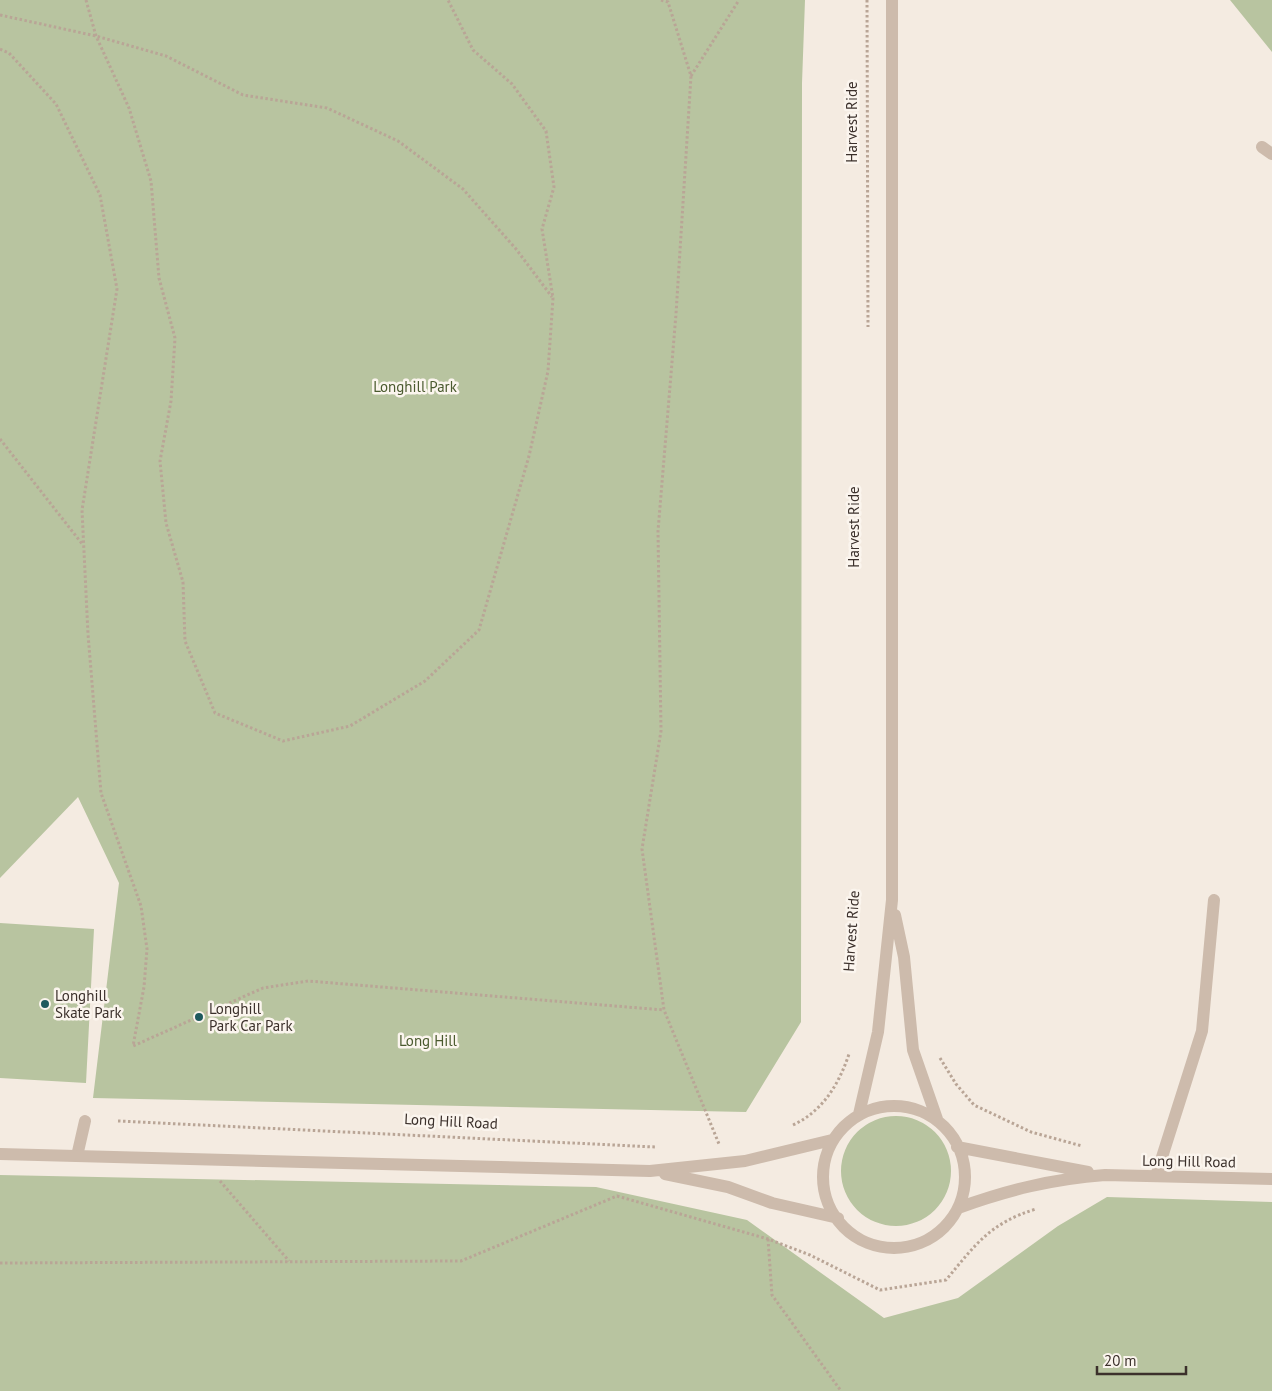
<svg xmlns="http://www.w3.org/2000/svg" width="1272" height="1391" font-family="'PT Sans',sans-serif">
	<rect width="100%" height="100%" fill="#f4ebe1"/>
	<path fill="#b8c4a0" d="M0,0h805l-3,83 -1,939 -55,90 -653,-14 26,-215 -41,-86 -78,81z
		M1230,0h42v52z
		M0,923l94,6 -8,154 -86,-5z
		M841 1171a55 55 0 1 1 110 0a55 55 0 1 1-110 0Z
		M0,1175l596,12 151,33 137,98 74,-20 100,-72 49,-29 165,5v189h-1272z"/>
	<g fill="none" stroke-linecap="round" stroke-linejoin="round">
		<path stroke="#b9a596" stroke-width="3" stroke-dasharray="2.5 2.5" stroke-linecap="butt" d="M86,0l10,36 33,72 22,73 8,97 16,60 -4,63 -11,60 6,62 17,59 2,59 30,72 68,28 67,-15 75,-45 54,-51 50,-174 19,-85 5,-73 -11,-69 12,-42 -8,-56 -34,-47 -39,-34 -25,-50
			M661,0l7,2 23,74 -15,238 -18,217 3,200 -19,118 22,161 55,134
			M867,0l1,327
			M0,15l96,21 70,20 77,39 84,13 71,33 65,48 53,60 36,48
			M0,49l9,4 47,51 44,91 17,94 -35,221 6,124 13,159 40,113 6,43 -3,38 -11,59 130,-58 45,-7 356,29
			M691,76l48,-76
			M0,439l83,106
			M940,1058l16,26 18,21 57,27 51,14
			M118,1121l537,26
			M793,1125c30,-14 46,-41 56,-71
			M220,1181l69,80
			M768,1239l4,56 69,96
			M0,1263l461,-2 156,-65 151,43 42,16 70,35 66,-10c30,-36 44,-57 90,-71"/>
		<path stroke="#cdbbac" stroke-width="12" d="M1262,147l10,7
			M77,1156l8,-35
			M1156,1176l46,-145 12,-131"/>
		<path stroke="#cdbbac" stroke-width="12" d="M895,915l9,42 9,93 24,69
			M823 1177a71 71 0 1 1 142 0a71 71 0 1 1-142 0Z
			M859,1114l19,-82 14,-132v-900
			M957,1147l131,25
			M0,1154l650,17 95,-10 87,-21
			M665,1174l63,13 44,16 66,15
			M958,1208c50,-18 94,-29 147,-33l167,4"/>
	</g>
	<g fill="#1f5a5e" stroke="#fbf5ee" stroke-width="2">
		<circle cx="45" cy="1004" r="5"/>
		<circle cx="199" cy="1017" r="5"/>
	</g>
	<g text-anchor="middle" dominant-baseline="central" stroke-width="5" stroke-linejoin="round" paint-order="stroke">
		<g font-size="15" fill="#3b302b" stroke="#fbf5ee">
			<text transform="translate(851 122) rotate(-90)">Harvest Ride</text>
			<text transform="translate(853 527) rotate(-90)">Harvest Ride</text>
			<text transform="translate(851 931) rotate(-86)">Harvest Ride</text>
			<text transform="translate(451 1121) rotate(3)">Long Hill Road</text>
			<text transform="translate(1189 1161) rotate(1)">Long Hill Road</text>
		</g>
		<g font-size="15" fill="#4a5a2e" stroke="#fbf5ee">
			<text x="415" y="386">Longhill Park</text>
			<text x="428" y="1040">Long Hill</text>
		</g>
		<g font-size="15" fill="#3b302b" stroke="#fbf5ee" text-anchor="start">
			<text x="55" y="995">Longhill<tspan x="55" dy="17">Skate Park</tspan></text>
			<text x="209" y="1008">Longhill<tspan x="209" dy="17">Park Car Park</tspan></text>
		</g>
	</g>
	<path d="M1097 1366v8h89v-8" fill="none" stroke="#3b302b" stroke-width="2.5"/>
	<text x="1104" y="1366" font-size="15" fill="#3b302b" stroke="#fbf5ee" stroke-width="4" paint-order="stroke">20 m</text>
</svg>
